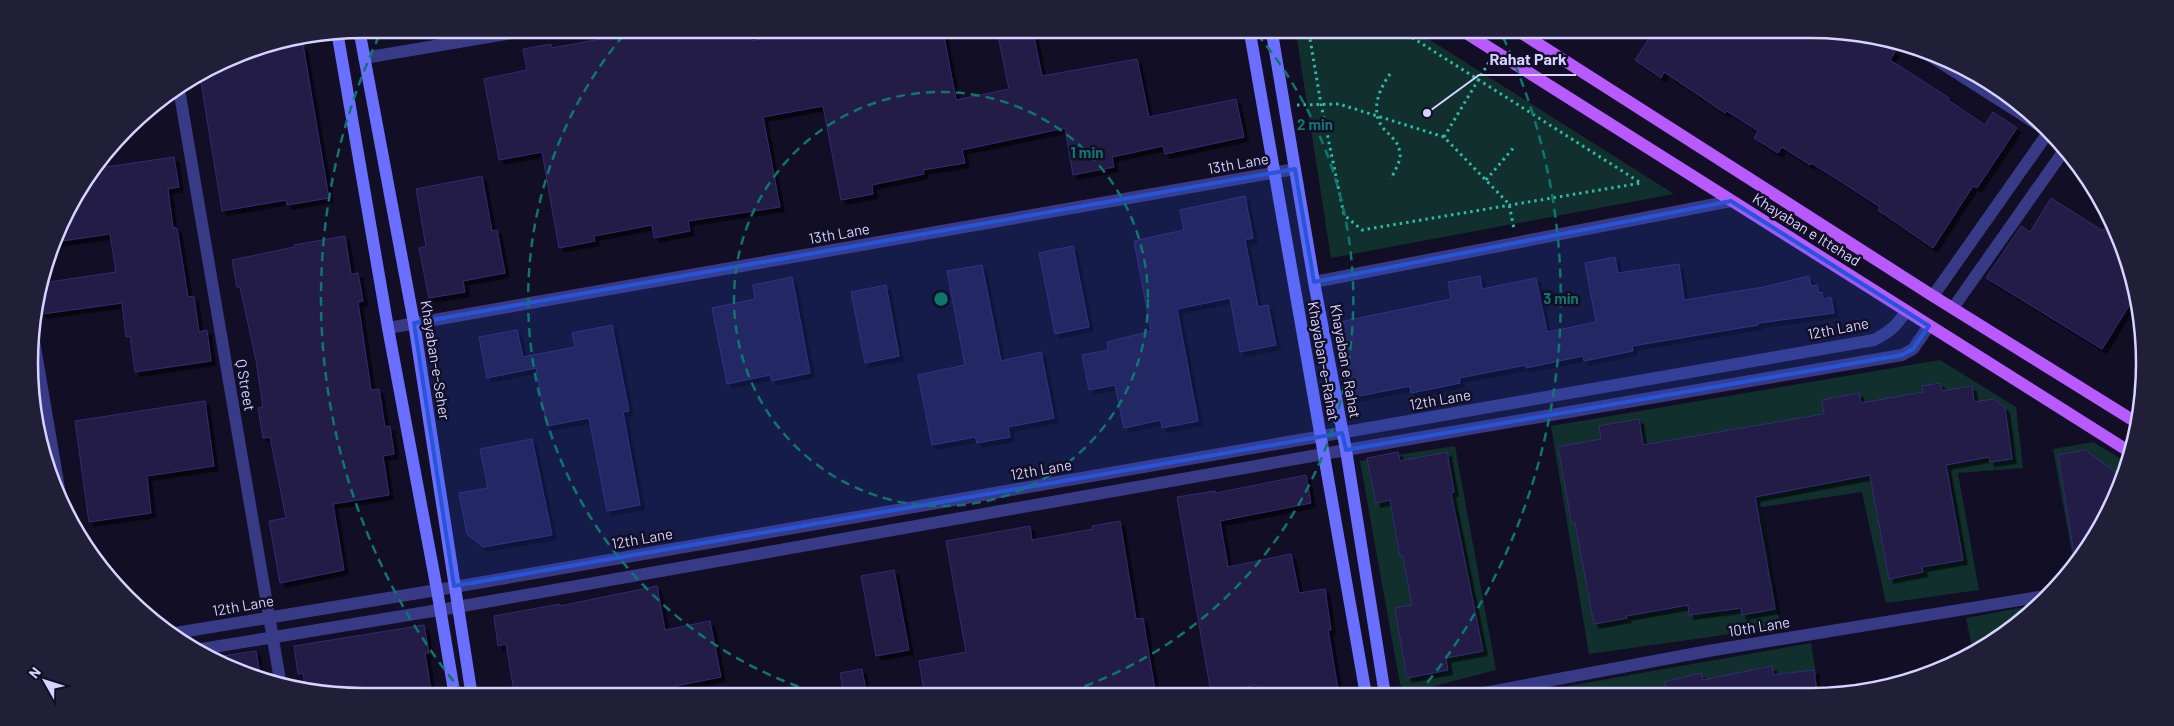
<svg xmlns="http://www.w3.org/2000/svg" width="2174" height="726" font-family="Barlow,sans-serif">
	<defs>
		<filter id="shadow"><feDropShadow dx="4.5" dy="4.5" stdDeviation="0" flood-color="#0009"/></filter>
	</defs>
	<rect width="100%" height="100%" fill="#110e26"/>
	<path fill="#11302d" d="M1296,33h123l255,161 -343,64z
		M1940,360l76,47 7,61 -65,5 21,117 -93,13 -24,-111 -101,15 19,120 -191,27 -38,-228z
		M2093,442l33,20 -25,68 -27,34 -21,-115z
		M1455,446l41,224 -88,23 -8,-9 -40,-223z
		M2040,604l-67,49 -7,-35z
		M1811,643l8,51 -302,1z"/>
	<path fill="#201a47" stroke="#352b74" filter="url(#shadow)" d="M649,30h100l2,11 53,-10h139l13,69 53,-11 -12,-58 36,1 9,44 95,-17 12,58 87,-18 8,38 -79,17 -2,-8 -51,11 2,10 -41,8 -8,-47 -103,22 3,13 -42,7 1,4 -52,11 1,9 -32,6 -18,-94 -60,11 17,90 -92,14 2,10 -36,7 -2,-13 -58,11 1,5 -36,7 -17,-96 -43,8 -15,-81 43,-9 -4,-21 28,-5 1,4z
		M1652,34l199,1 15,10 6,-8 23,15 -5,8 59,38 -1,2 37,25 8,-13 24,16 -40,60 -4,-2 -40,62 -55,-38 2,-3 -37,-24 -32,-20 -1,2 -28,-18 -4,6 -24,-15 4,-7 -31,-20 -2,2 -61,-41 -3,6 -26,-18z
		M303,45l26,153 -42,7 -1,-5 -64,11 -22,-135 24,-15z
		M174,157l5,30 -11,2 5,39h4l11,69 6,-1 5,36 8,-2 4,31 -76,11 -5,-36 -4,1 -4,-34 -80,11 -3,-20 4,-11 73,-11 -6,-38 -55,8 8,-27 29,-46z
		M482,176l10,55 5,-1 8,43 -42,8 2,11 -36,6 -10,-50 7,-2 -10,-57z
		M1245,196l8,42 -8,2 13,67 10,-2 8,40 -36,7 -10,-54 -53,11 21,112 -36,7 -1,-8 -37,8 -9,-43 -26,5 -7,-35 26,-5 -1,-8 44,-11 -17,-90 50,-11 -4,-20z
		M2051,198l52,33 8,-13 9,17 17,58 -35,56 -116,-71 35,-52 9,6z
		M345,236l6,38 7,-1 5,28 -5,1 13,88 8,-1 6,38 5,-1 4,28 -11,2 6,39 -56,9 11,66 -64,13 -11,-62 17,-3 -16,-81 -7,1 -5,-30 5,-1 -7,-47 -16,-73h-3l-5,-27 62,-13v-2z
		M1073,246l16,81 -34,7 -16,-81z
		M1615,257l3,16 61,-9 5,36 80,-13 45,-11 2,10 6,-1 2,8 3,-1 1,7 8,-2 3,16 -76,10v2l-126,21 1,5 -49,10 -1,-5 -57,12v-3l-67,13 1,5 -49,10 -1,-7 -56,11 -14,-75 111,-23 -3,-17 32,-6 2,13 54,-11 11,54 30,-6 19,-4 -11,-59z
		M982,265l19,96 40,-9 13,66 -46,9 2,10 -33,6 -2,-6 -43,8 -14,-70 47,-10 -18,-94z
		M792,277l18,96 -38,8 -2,-6 -43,9 -15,-76 43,-9 -2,-14z
		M886,285l13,71 -34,7 -14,-71z
		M612,325l17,86 -6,1 17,93 -33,6 -18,-93 -42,8 -11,-58 -49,10 -8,-41 38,-7 6,27 52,-10 -3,-14z
		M1940,383l2,8 30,-5 2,16 20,-3 11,9 7,51 -22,3 -1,-5 -43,8 17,95 -41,7 1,5 -34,7 -19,-104 -115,22 20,112 -33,6 -1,-7 -52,7 -1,-10 -62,11 1,2 -33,6 -19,-101 -3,1 -14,-77 43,-8 -2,-13 40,-7 4,26 181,-31 -2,-14 37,-7 2,10 62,-11 -1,-6z
		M205,401l9,65 -67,10 4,37 -62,9 -14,-101z
		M532,439l20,96 -69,12 -16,-13 -8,-41 29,-5 -8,-39z
		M2085,450l36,26 -21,54 -16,22 -10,1 -16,-98z
		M1398,452l2,9 47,-9 7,40 -3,1 32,158 -37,7 2,12 -41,8 -12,-70 17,-3 -9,-49h-3l-10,-56 -14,3 -9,-45z
		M1306,475l5,28 -91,18 8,46 63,-13 8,39 26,-4 6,41h-3l11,65 -80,1 -2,-11 -46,8 -34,-196 38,-6 1,2z
		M1120,521l16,98 7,-1 13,78h-231l-6,-35 47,-9 -20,-111 84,-15 2,14 61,-11 -1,-3z
		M894,570l15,80 -33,6 -15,-80z
		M657,586l8,44 45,-9 11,56 -46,9 1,6 -24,5h-137l-9,-53 -8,2 -4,-30 66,-12v2z
		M424,625l5,28h-4l7,44h-69l-57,-5 -3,-19 -5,1 -4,-28z
		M256,651l5,29 -26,-8 -25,-14z
		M1772,666l1,9 41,-5 3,24 -150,1 -2,-13 36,-9 2,7z
		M862,669l5,27h-23l-4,-23z"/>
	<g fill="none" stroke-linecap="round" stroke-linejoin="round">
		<path stroke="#2cbaa9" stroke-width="3" stroke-dasharray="2.5 4" stroke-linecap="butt" d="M1309,33l12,71 23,111 18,15 279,-47 -236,-150
			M1390,74c-11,15 -20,37 -7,54 8,9 16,13 17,26 1,7 -6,18 -9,25
			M1297,105l42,-1 105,33 65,67 5,25
			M1444,137l45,-75
			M1486,180l29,-34"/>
		<path stroke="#383a86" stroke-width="12" d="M1916,47l138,88
			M364,58l172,-29
			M179,89l102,597
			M1314,282l417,-81
			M1933,296l117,-166
			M1953,308l112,-159
			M31,323l29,171
			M388,328l907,-159
			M169,634l268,-44 1437,-250c15,-8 23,-14 32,-29
			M195,650l262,-43 889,-157 556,-95 11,-6 16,-23
			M1473,695l235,-44 343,-56"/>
		<path stroke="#6a6fff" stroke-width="12" d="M359,29l55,294 58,374
			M337,31l51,297 49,262 18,107
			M1250,33l116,662
			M1272,33l42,249 32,168 39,245"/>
		<path stroke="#b85aff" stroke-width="12" d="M1466,33l664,419
			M1523,34l410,262 206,128"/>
	</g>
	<path fill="#2655da" fill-opacity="0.2" stroke="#2655da" stroke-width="4" stroke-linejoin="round" d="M1295,169l19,113 417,-81 198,125 -16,23 -11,6 -556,95 -4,-17 -888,153 -40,-263z"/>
	<g fill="none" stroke="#0f766e" stroke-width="2.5" stroke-dasharray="9 6">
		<circle cx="941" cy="299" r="207"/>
		<path d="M827 696A413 413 0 0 1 627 31M1257 34A413 413 0 0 1 1058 695"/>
		<path d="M463 693A620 620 0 0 1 381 32M1503 37A620 620 0 0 1 1419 693"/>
	</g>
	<g text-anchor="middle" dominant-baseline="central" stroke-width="5" stroke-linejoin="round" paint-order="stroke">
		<g font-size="15" fill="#d6d3ff" stroke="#110e26">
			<text transform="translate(1238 163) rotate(-10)">13th Lane</text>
			<text transform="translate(1807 229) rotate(32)">Khayaban e Ittehad</text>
			<text transform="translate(839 233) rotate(-10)">13th Lane</text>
			<text transform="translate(1838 328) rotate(-11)">12th Lane</text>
			<text transform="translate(436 360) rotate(81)">Khayaban-e-Seher</text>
			<text transform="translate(1324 361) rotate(80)">Khayaban-e-Rahat</text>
			<text transform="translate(1346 361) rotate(80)">Khayaban e Rahat</text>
			<text transform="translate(246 385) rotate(80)">Q Street</text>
			<text transform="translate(1440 399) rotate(-10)">12th Lane</text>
			<text transform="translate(1041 469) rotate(-10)">12th Lane</text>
			<text transform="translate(642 538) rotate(-10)">12th Lane</text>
			<text transform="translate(243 605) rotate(-10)">12th Lane</text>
			<text transform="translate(1759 626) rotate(-9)">10th Lane</text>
		</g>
	</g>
	<path d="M0 0H2174V726H0ZM363 38H1811A325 325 0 0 1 2136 363V363A325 325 0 0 1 1811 688H363A325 325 0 0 1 38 363V363A325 325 0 0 1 363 38Z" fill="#211e37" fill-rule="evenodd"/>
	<path fill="none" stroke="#d6d3ff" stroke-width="2.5" d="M363 38H1811A325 325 0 0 1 2136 363V363A325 325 0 0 1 1811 688H363A325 325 0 0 1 38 363V363A325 325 0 0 1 363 38Z"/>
	<circle cx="941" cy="299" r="8" fill="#0f766e" stroke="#110e26" stroke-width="2.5"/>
	<g font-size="15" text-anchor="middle" font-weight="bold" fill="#0f766e" stroke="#110e26" stroke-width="5" stroke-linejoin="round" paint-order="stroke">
		<text x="1315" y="130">2 min</text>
		<text x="1087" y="158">1 min</text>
		<text x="1561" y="304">3 min</text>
	</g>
	<path fill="none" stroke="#d6d3ff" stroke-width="2" d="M1427 113L1479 75H1576"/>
	<circle fill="#d6d3ff" stroke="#110e26" stroke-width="2" cx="1427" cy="113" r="5"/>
	<g font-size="16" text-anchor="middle" font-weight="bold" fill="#d6d3ff" stroke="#110e26" stroke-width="5" stroke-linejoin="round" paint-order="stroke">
		<text x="1528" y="65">Rahat Park</text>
	</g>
	<g transform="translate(45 681) rotate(309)" stroke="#110e26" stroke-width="4" paint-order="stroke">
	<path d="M0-4L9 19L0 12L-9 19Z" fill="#d6d3ff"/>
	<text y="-8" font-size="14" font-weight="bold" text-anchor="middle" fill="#d6d3ff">N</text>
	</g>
</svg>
